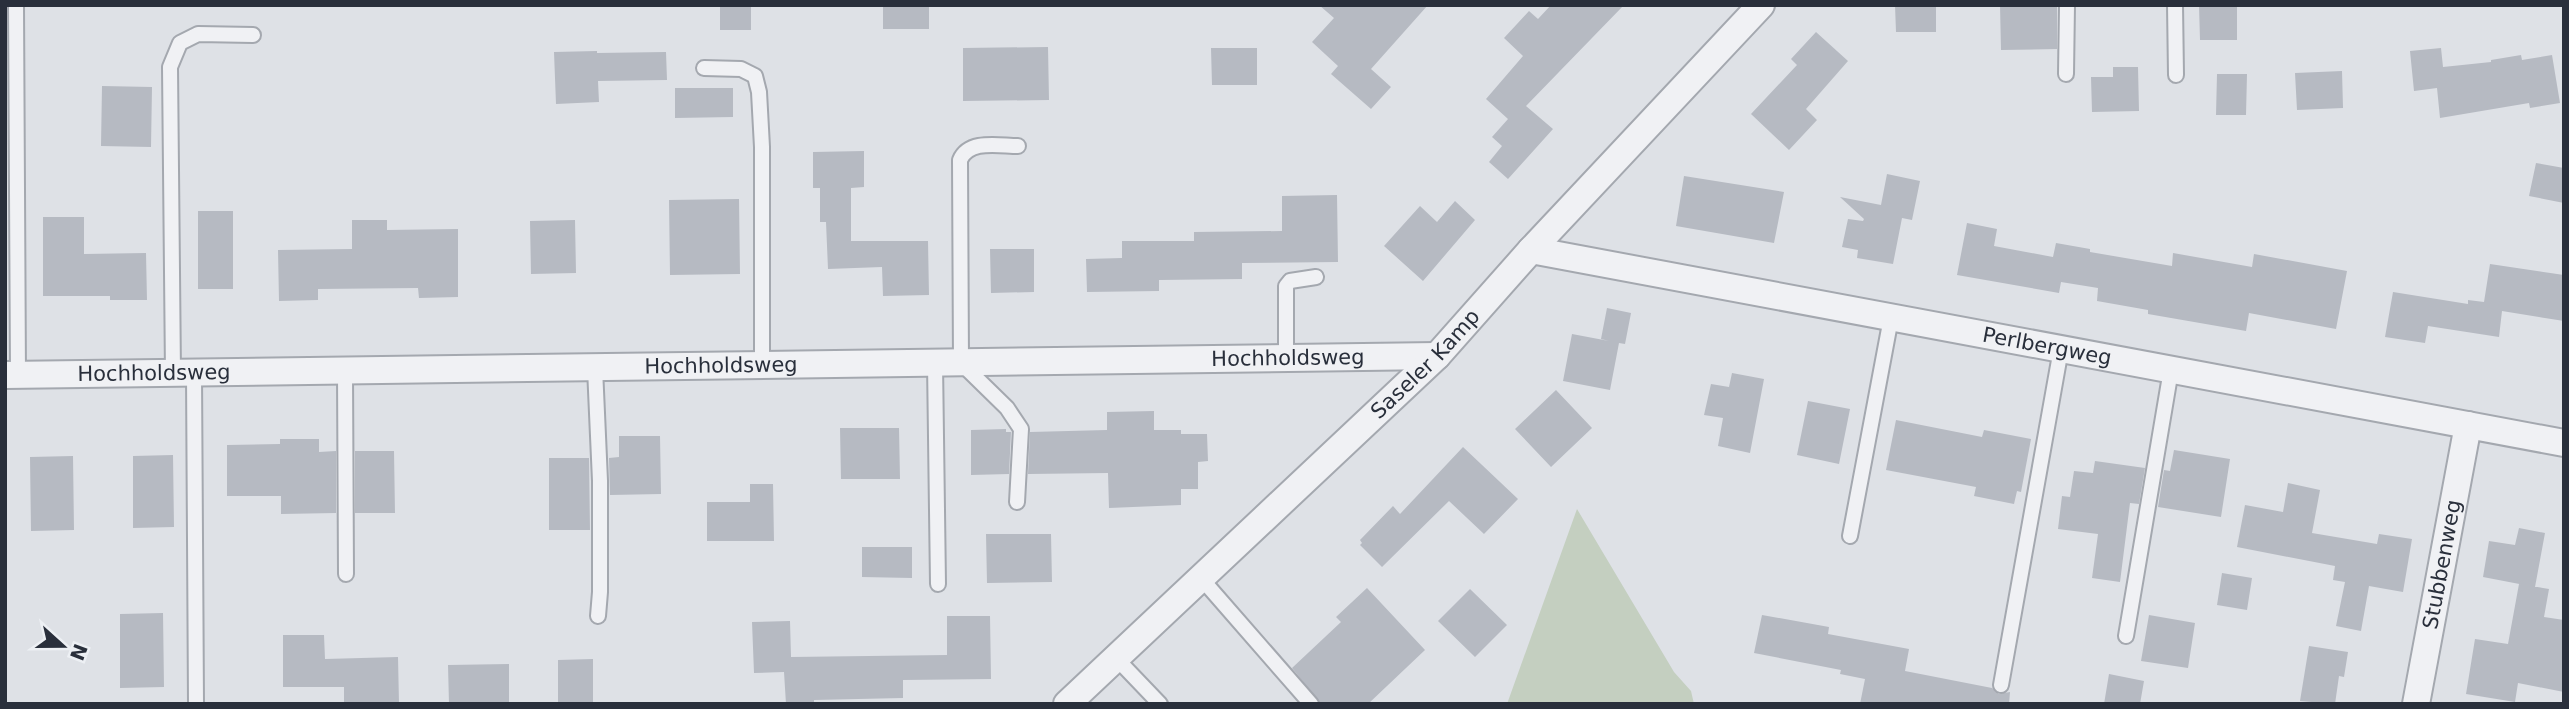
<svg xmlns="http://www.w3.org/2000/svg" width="2569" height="709" font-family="'DejaVu Sans',sans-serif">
	<rect width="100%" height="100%" fill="#dee1e6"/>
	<path fill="#c4cfc0" d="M1577,509l97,163 17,19 3,13h-187z"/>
	<path fill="#b6bac2" d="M720,5h31v25h-31z
		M883,5h46v24h-46z
		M1319,5h109l-57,64 20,18 -20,22 -40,-35 7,-8 -26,-24 22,-24z
		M1551,5h73l-98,101 27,23 -45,50 -19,-17 13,-16 -10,-9 16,-18 -22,-20 37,-43 -19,-18 25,-27 9,8z
		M1895,5h41v27h-40z
		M2000,5h57v44l-56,1z
		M2199,5h38v35h-37z
		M1816,32l32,29 -42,48 11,11 -28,30 -38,-36 46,-49 -6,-6z
		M1048,47l1,53 -86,1v-53z
		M1211,48h46v37h-45z
		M2441,48l2,19 48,-5v-2l30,-5 1,5 30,-5 8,48 -30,5 -1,-5 -89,15 -3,-30 -23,3 -4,-40z
		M597,51v2l69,-1 1,28 -69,1 1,21 -43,2 -2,-52z
		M2113,67h25l1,44 -47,1 -1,-35h22z
		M2342,71l1,37 -46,2 -2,-37z
		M2217,74h30l-1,41h-30z
		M102,86l50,1 -1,60 -50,-1z
		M675,88h58v29l-58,1z
		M864,151v36l-13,1v53h77l1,54 -46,1 -1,-29 -54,2 -2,-47h-6v-34h-7v-36z
		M2536,163l28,5v35l-35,-7z
		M1887,174l33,7 -8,39 -10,-2 -9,46 -36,-6 1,-8 -16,-3 6,-28 15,2 1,-2 -24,-22 41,8z
		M1684,176l100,16 -10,51 -98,-17z
		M1337,195l1,67 -96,1v16l-83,1v11l-72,1 -1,-33 36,-1v-17h72v-9l88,-1v-35z
		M739,199l1,75 -70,1 -1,-75z
		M1455,201l20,19 -52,61 -39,-35 36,-40 17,16z
		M198,211h35v78h-35z
		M43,217h41v37l62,-1 1,47h-37v-4h-67z
		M352,220h35v10l71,-1v68l-39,1 -1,-10 -100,1v11l-39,1 -1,-51 74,-1z
		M575,220l1,53 -45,1 -1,-53z
		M1967,223l30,6 -3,17 59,11 3,-14 34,6v3l82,14 1,-13 79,14 2,-13 93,17 -11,58 -87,-16 -3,18 -98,-17v-4l-51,-9 1,-13 -37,-6 -2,11 -102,-18z
		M990,249h44v43l-43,1z
		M2490,264l74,11v46l-62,-10 -3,26 -71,-11 -3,17 -40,-6 8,-45 75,12v-4l16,2z
		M1607,308l24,5 -6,31 -6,-1 -9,47 -47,-9 9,-47 37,7 -8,-2z
		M1732,373l32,6 -14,74 -32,-7 5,-28 -19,-3 7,-31 18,3z
		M1556,390l36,38 -41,39 -36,-38z
		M1808,401l42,8 -11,55 -42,-9z
		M1154,411v19h27v4h26l1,27 -10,1v27h-17v16l-72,3 -1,-35 -80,1 2,-42 77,-2v-18z
		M1896,420l86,17 2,-7 47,9 -10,53 -4,-1 -3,13 -40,-8 2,-9 -90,-17z
		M840,428h59l1,51h-59z
		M1006,429v3h5l-2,42 -38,1v-45z
		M619,436h41l1,58 -51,1 -1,-37 10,-1z
		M280,439h39v13l17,-1v62l-55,1v-18h-54v-51l53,-1z
		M1463,447l55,52 -34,35 -35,-33 -67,66 -22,-22 2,-2 -2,-3 33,-34 7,8z
		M2174,450l56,9 -9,58 -63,-10 6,-37 6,1z
		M355,451h39l1,62h-40z
		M173,455l1,72 -41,1v-72z
		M73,456l1,74 -43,1 -1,-74z
		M549,458h40l1,72h-41z
		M2095,461l50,7 -6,36 -9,-1 -10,79 -28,-4 6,-44 -40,-5 4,-33 8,1 4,-26 19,2z
		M2288,483l32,7 -8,43 65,11 2,-10 33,5 -9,53 -34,-6 -8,45 -25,-5 9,-44 -12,-2 2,-14 -98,-19 8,-42 38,7z
		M750,484h23l1,57h-67v-39h43z
		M2519,528l26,5 -10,54 -52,-10 6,-36 26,4z
		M986,534h65l1,48 -65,1z
		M862,547h50v31l-50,-1z
		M2222,573l30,5 -5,32 -30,-5z
		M2519,584l30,5 -5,28 20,3v72l-46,-9 -3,19 -49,-8 9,-55 33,5z
		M1367,588l58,62 -57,54h-47l-29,-36 49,-46 -5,-5z
		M1470,589l37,36 -32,32 -37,-36z
		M163,613l1,74 -44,1v-74z
		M1762,615l67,12 -1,7 81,15 -4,22 87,17 7,6 11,-2 -1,12h-149l5,-25 -25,-5 1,-4 -87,-17z
		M2149,615l46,8 -7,45 -47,-7z
		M947,616h43l1,63 -88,1v18l-89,2v4h-28l-2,-32 -30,1 -2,-51 38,-1 1,36 156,-2z
		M283,635h41l1,24 73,-2 1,47h-55v-17h-61z
		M2309,646l39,6 -4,25 -5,-1 -4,28 -35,-3z
		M593,659v45h-35v-44z
		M509,664v40h-60l-1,-39z
		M2109,674l35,7 -4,23h-36z"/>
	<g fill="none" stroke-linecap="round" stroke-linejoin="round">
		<g stroke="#a4a8af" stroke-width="18">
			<path id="lane" d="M16,5l2,370
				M2175,5l1,70
				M704,68l37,1 14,7 4,16 3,55v219
				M2066,74l1,-69
				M1286,358v-72l4,-5 26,-4
				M935,363l3,221
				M595,368l5,113v111l-2,24
				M345,372l1,202
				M173,374l-3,-307 10,-24 18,-9 55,1
				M194,374l2,330
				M1017,502l4,-73 -14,-21 -46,-45 -1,-203c9,-21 39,-14 58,-14
				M1850,536l41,-218
				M1201,578l110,126
				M2126,636l45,-266
				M1116,658l44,46
				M2001,685l60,-336"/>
		</g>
		<g stroke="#a4a8af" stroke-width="30">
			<g id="street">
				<path id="s1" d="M1531,250l1033,193"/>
				<path id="s2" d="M5,375l1432,-19"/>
				<path id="s3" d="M1067,704l370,-348 94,-106 230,-245"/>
				<path id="s4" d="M2416,704l52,-279"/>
			</g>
		</g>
		<use href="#lane" stroke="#f0f1f4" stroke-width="14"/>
		<use href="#street" stroke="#f0f1f4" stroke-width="26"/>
	</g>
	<g text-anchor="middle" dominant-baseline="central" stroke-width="7" stroke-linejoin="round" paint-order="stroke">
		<g font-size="21" fill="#292f3b" stroke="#edf0f4">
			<text stroke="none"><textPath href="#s1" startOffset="525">Perlbergweg</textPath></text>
			<text stroke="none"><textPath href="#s2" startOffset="1283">Hochholdsweg</textPath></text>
			<text stroke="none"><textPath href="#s3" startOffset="494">Saseler Kamp</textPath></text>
			<text stroke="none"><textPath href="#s2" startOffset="716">Hochholdsweg</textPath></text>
			<text stroke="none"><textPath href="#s2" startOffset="149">Hochholdsweg</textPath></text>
			<text stroke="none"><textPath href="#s4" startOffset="142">Stubbenweg</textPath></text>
		</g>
	</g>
	<rect width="2569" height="709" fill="none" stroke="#292f3b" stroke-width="14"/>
	<g transform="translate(63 646) rotate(111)" stroke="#edf0f4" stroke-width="5" paint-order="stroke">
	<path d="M0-5L12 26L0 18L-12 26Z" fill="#292f3b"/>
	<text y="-10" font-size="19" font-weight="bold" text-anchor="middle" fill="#292f3b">N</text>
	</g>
</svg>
